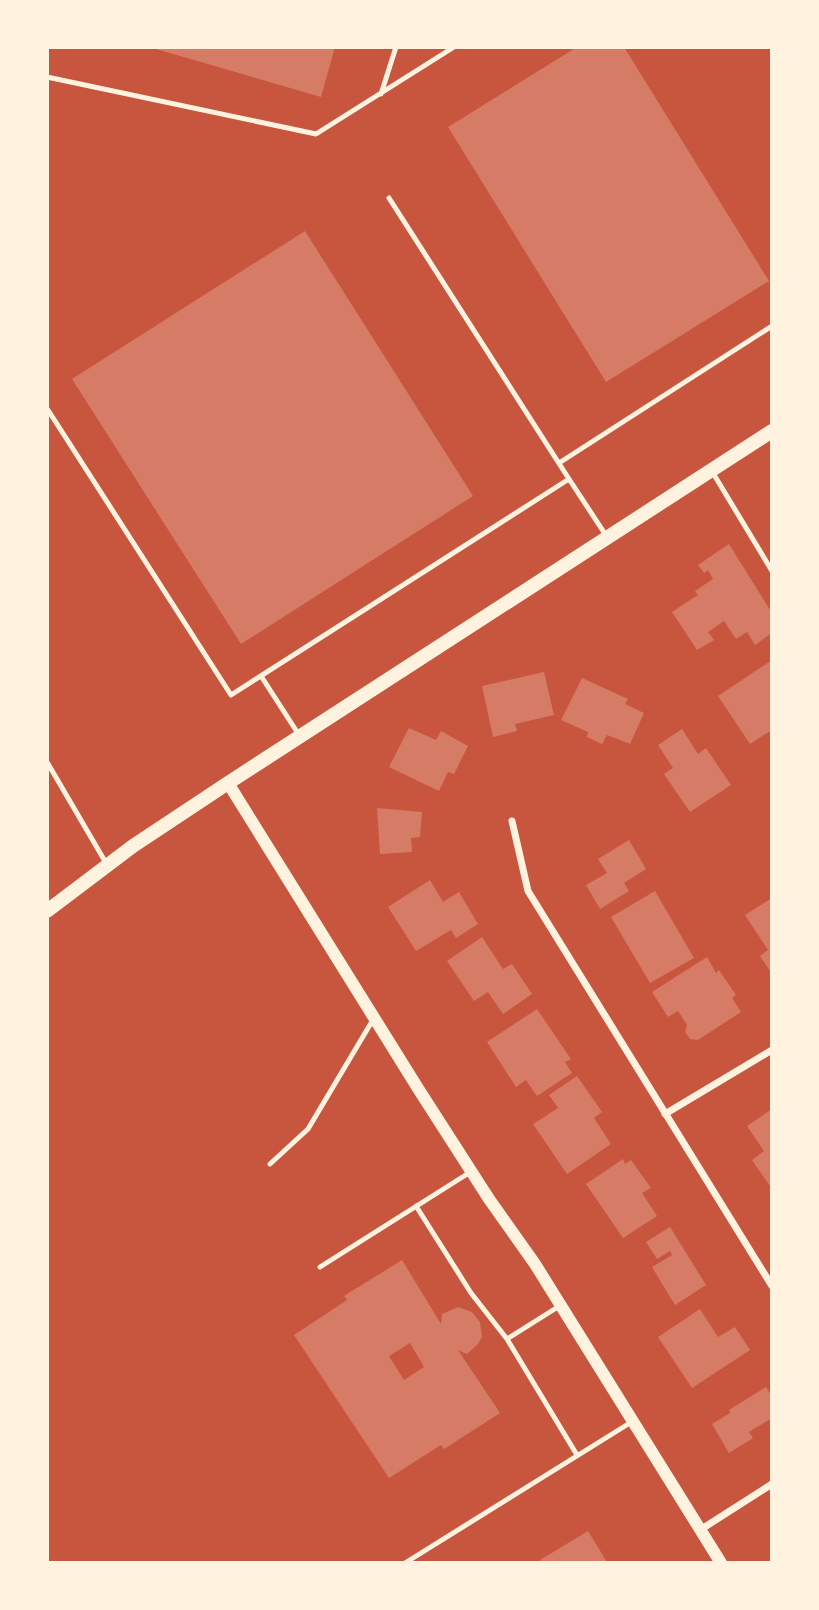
<svg xmlns="http://www.w3.org/2000/svg" width="819" height="1610" font-family="'Exo 2',sans-serif">
	<rect width="100%" height="100%" fill="#c8553d"/>
	<path fill="#d67c66" fill-rule="evenodd" d="M149,47h186l-14,50z
		M577,47h47l145,234 -163,101 -158,-255z
		M305,231l168,265 -232,148 -169,-265z
		M729,544l43,69v20l-17,12 -8,-13 -11,7 -12,-18 -16,11 6,8 -17,10 -25,-38 26,-17 -3,-4 18,-12 -5,-9 -4,3 -6,-8z
		M772,660v70l-22,14 -32,-48z
		M544,672l10,43 -39,9 2,7 -24,6 -11,-51z
		M582,678l46,21 -3,5 19,9 -14,31 -23,-9 -5,9 -15,-7 1,-5 -27,-12z
		M409,728l27,12 5,-9 27,15 -14,28 -6,-2 -9,19 -50,-24z
		M682,729l16,25 8,-6 25,37 -41,27 -26,-38 9,-6 -15,-23z
		M377,808l45,4 -2,25 -9,1 1,14 -32,2z
		M629,840l17,29 -22,14 5,8 -29,18 -14,-24 21,-12 -9,-14z
		M430,880l13,22 16,-10 19,32 -22,14 -5,-8 -35,21 -28,-44z
		M655,891l39,67 -44,25 -39,-66z
		M772,898v76l-12,-18 8,-6 -23,-35z
		M482,937l21,32 9,-5 20,30 -29,20 -15,-22 -14,9 -27,-40z
		M707,957l9,16 3,-3 17,25 -4,3 9,14 -43,28 -8,-1 -5,-7 2,-7 -9,-14 -10,6 -16,-25z
		M537,1009l34,50 -6,3 7,11 -35,23 -11,-16 -10,7 -29,-45z
		M577,1076l25,36 -8,6 17,26 -44,30 -34,-50 25,-16 -9,-13z
		M772,1109v80l-20,-29 12,-9 -17,-25z
		M623,1159l2,5 6,-4 20,28 -9,5 15,23 -34,22 -37,-54z
		M670,1227l36,58 -31,20 -23,-38 20,-12 -2,-4 -13,8 -11,-17z
		M402,1260l39,64 1,-10 16,-7 14,5 8,10 2,15 -4,7 -11,10 -9,-4 42,63 -56,36 -3,-4 -52,33 -95,-143 53,-35 -3,-4zM410,1343l14,24 -20,13 -15,-24z
		M700,1309l18,28 17,-10 15,23 -58,38 -34,-51z
		M766,1387l6,10v21l-23,14 4,6 -24,15 -17,-29 18,-11 -1,-3z
		M588,1531l19,31 -1,1h-64l-2,-3z"/>
	<g fill="none" stroke-linecap="round" stroke-linejoin="round">
		<path stroke="#fff3e0" stroke-width="5" d="M47,77l269,57 138,-87
			M381,94l15,-47
			M48,410l183,285 338,-216 -180,-281
			M559,463l213,-137
			M713,473l59,98
			M569,479l38,58
			M261,676l38,59
			M47,762l59,101
			M270,1164l38,-35 66,-111
			M416,1206l55,87 36,46 70,116
			M320,1267l152,-96
			M507,1339l54,-34
			M405,1563l228,-142"/>
		<path stroke="#fff3e0" stroke-width="7" d="M512,821l16,70 244,395
			M665,1114l107,-64
			M700,1530l72,-46"/>
		<path stroke="#fff3e0" stroke-width="12" d="M228,783l191,307 70,109 46,65 186,299"/>
		<path stroke="#fff3e0" stroke-width="14" d="M47,911l86,-65 95,-63 544,-352"/>
	</g>
	<rect width="819" height="1610" fill="none" stroke="#fff3e0" stroke-width="98"/>
</svg>
